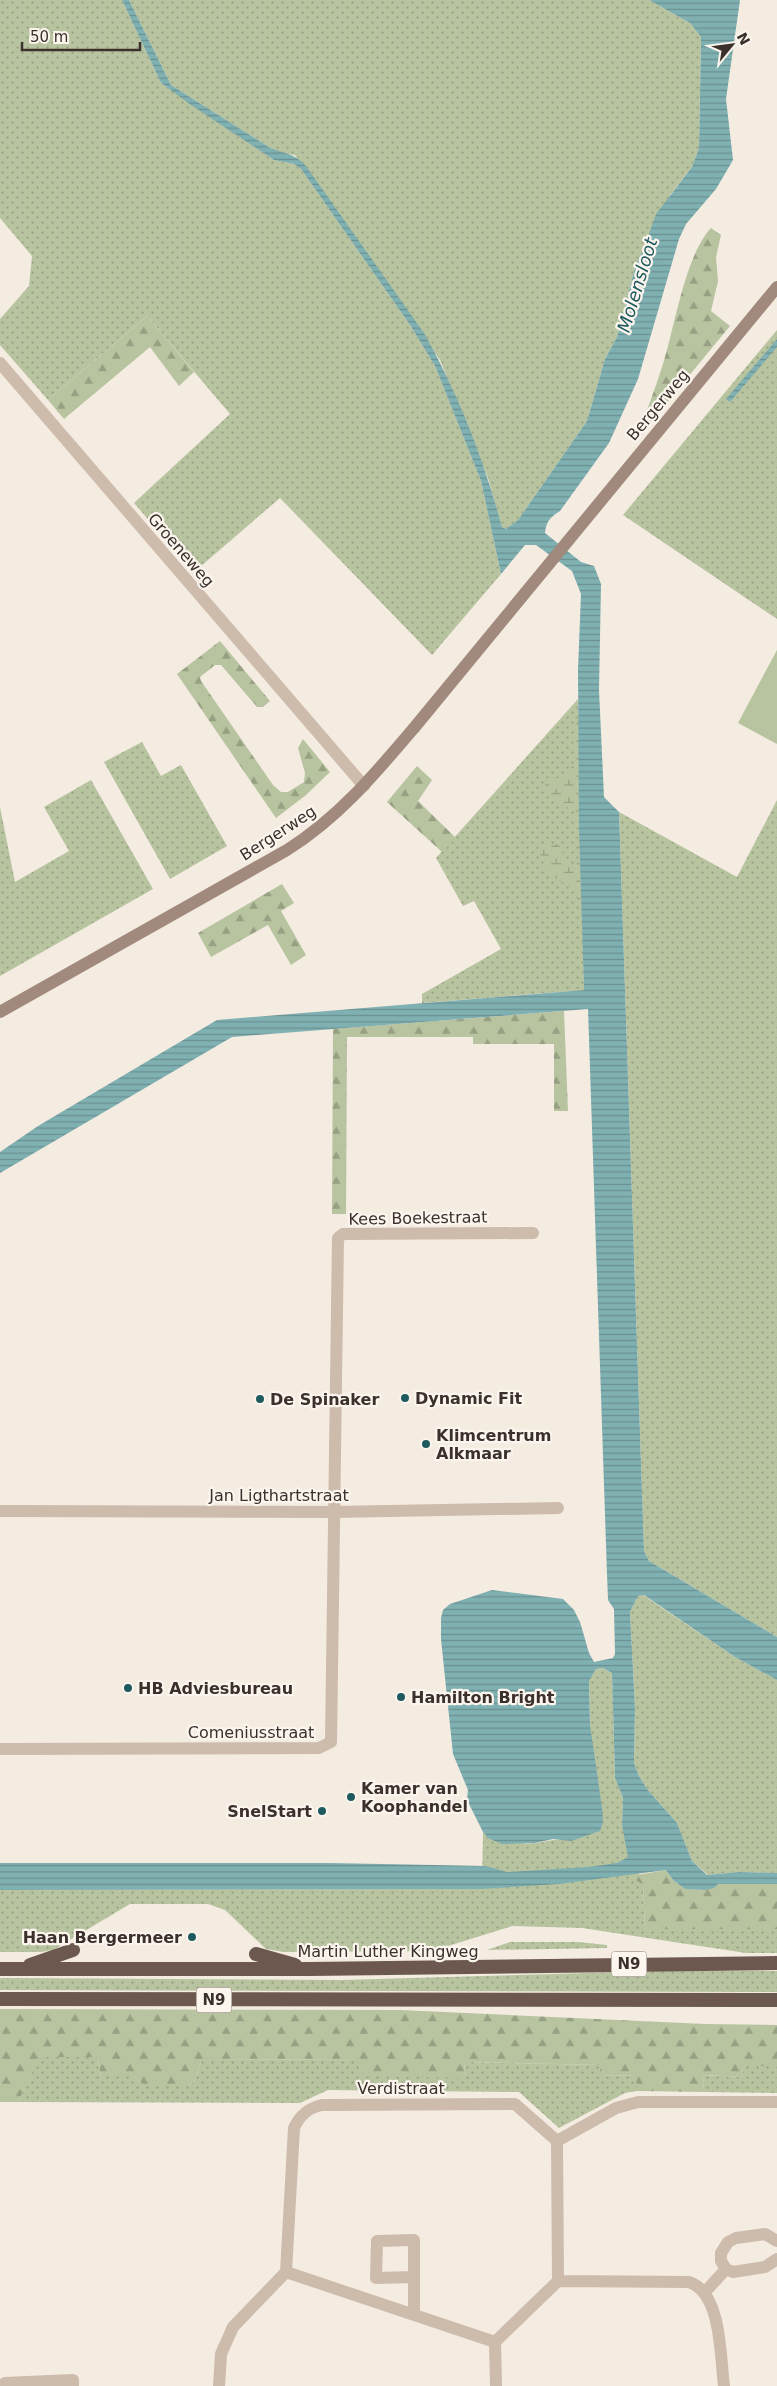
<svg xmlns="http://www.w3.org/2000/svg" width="777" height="2386" font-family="'DejaVu Sans',sans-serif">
	<defs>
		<pattern id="grass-dots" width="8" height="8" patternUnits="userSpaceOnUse" patternTransform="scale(1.25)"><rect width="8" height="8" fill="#b8c4a0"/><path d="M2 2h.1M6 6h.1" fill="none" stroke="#97a083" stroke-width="1.8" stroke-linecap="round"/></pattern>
		<pattern id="forest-firs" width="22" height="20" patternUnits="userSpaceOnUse" patternTransform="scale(1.25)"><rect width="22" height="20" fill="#b8c4a0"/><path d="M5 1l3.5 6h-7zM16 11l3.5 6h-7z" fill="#97a083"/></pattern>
		<pattern id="wetland-marsh" width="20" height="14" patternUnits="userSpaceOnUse" patternTransform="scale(1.25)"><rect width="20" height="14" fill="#b8c4a0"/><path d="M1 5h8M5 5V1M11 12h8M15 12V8" fill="none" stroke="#97a083"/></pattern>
		<pattern id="water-rules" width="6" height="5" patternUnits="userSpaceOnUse" patternTransform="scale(1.25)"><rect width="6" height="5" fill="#7fb0b2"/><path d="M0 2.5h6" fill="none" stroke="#699091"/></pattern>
	</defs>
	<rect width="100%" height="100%" fill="#f4ebe1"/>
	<path fill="url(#grass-dots)" d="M0,0h122l39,83 113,77 20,4 7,5 109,156 25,41 46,115 20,93 -69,81 -152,-157 -86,74 -60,-69 96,-89 -83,-98 -99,84 -48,-55v-26l29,-33 3,-30 -32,-38z
		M129,0h520l41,23 11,14 -2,111 -7,19 -22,28 -34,69 -19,73 -12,22 -18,62 -69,99 -12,9 -4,-2 -14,-49 -48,-118 -145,-205 -15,-2 -11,-6 -98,-62z
		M777,330v289l-154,-104z
		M578,699l6,291 -162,13v-9l79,-45 -27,-48 -11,5 -27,-48z
		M142,742l19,34 20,-11 46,81 -57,33 -66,-117z
		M91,780l62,109 -153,87v-169l15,75 54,-31 -25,-44z
		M777,800v837l-128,-76 -5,-10 -25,-739 118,65z
		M643,1595l92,62 42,23v193l-38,-1 -31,3 -16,-14 -15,-38 -30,-34 -8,-13 -5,-13 1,-55 -5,-96 8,-16z
		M603,1668l9,5 3,105 8,20 -1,27 21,60 2,43 132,1v24h-31l-164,-25 -70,-2 -80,25 -148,1 -18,-3 -41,-39 -17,-6h-78l-77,46 -13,2h-40v-62l482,-1 1,-57 5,6c15,2 33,7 48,5 13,-2 22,-5 35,-2l19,-116 -1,-45 7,-11z
		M510,1942h68l29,3v3l-120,2z
		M660,1971h117v21l-777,-2v-12l342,2z
		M39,2057h58l4,19h34l8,9h46l5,-3 8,-23 158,1 104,17 1,-15 135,3 1,10 36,1v15l-12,2 -66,35 -40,-36 -191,-2 -28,13 -282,-1z
		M743,2066h34v27l-73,-1 -1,-17 39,2z"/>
	<path fill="url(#forest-firs)" d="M711,228l10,7 -5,22 2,24 -7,30 19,15 -94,114c9,-25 19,-50 27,-76 12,-38 22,-108 48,-136z
		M147,316l47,56 -15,14 -29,-39 -86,72 -16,-19z
		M220,641l50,60 -7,6h-6l-36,-42h-6l-15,12 1,4 72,104 8,7h7l16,-10 1,-9 -7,-25 5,-9 27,33 -24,23 -30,23 -99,-144z
		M417,766l15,14 -14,21 38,37 -14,14 -55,-50z
		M282,884l12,19 -13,8 25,44 -15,10 -23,-40 -57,32 -13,-24z
		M564,1011l4,100h-14v-67h-81v-7h-126l-1,177h-14l1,-185z
		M666,1870l7,10 12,9 20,1 13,-6h59v45h-132l-2,-44 -12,-9z
		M0,2009l400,1 305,14 72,1v41h-34l-1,11 -39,-2 1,17 -67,-1 -1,-15 -36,-1v-10l-135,-3 -1,16 -98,-2 -5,-3 -1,-13 -158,-1 -8,23 -5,3h-46l-8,-9h-34l-4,-19h-57l-22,45h-18z"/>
	<path fill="url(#wetland-marsh)" d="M579,716v126l-5,-31 -24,-13 -5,-12 2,-8h13l14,-13 -1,-37z
		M537,844h22l8,20 9,1 3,-12 2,60 -5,-26c-28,-8 -31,-17 -39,-43z"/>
	<path fill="#b8c4a0" d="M777,650v94l-39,-21z"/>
	<path fill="url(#water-rules)" d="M122,0h7l42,85 98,62c17,8 24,5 37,19l118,167c34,60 60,127 78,194l4,2 12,-9 69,-99 18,-62 12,-22 19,-73 8,-16 12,-34 36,-47 7,-19 2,-111 -11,-14 -41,-23h91l-14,99 7,61 -17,29 -30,35 -7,15 -41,140 -29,64 -49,68c-10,6 -14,11 -15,22l36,29 13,4 7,18 -2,106 5,107 15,15 25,739 5,10 128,76v43l-42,-23 -91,-62 -6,1 -8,16 5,96 -1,55 5,13 8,13 30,34 15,38 15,14 32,-3 38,1v11h-59l-4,4 -9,2 -20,-1 -12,-9 -7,-10 -107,14 -77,5 -482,1v-27h330l156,3 21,6 81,-5 29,-4 11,-6 -6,-32 1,-27 -8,-20 -3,-105 -9,-5 -7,1 -7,12 1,44 12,83 1,14 -3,9 -29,10 -18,-2 -18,4 -33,1 -14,-6 -5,-6 -16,-32 1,-10 -15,-36 -12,-115v-21l2,-8 7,-6 42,-14 71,9 11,11 6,12 9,31 5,9 19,-4 2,-4 -1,-45 -6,-9 -1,-26 -19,-565 -356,28 -232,136v-21l38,-26 179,-106 367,-30 -5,-162 -1,-158 3,-76 -9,-23 -36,-26h-11l-24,29 -20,-93 -46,-115 -25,-41 -109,-156 -7,-5 -20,-4 -83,-55 -30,-22z
		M777,339v8l-47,55 -4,-3z"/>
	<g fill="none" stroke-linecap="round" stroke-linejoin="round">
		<path stroke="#cdbbac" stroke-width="12" d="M0,363l364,423
			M0,1511l334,1 224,-4
			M0,1749l319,-1 12,-6 7,-504 5,-4 190,-1
			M557,2141l1,140
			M777,2241l-12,-7 -29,4 -8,4 -7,11v8l5,8 7,3 32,-5 12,-8
			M286,2272l209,70 63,-61 131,1c33,11 31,74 35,104
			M414,2277l-38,1 1,-37 37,-1v74
			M705,2292l21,-23
			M495,2342l1,44
			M5,2386v-3l68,-3v6
			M219,2386l2,-32 12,-27 53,-55 8,-144c6,-13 14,-20 28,-23l193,-1 42,37 59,-33 22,-6h139"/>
		<path stroke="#a18a7d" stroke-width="12" d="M0,1012l287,-162c51,-32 88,-76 127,-122l363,-441"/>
		<path stroke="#6c584f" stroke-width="14" d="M256,1954l39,11
			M30,1965l43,-15
			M0,1969h310l467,-6
			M0,1999l777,1"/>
	</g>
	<g fill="#1f5a5e" stroke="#fbf5ee" stroke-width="2">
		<circle cx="405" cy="1398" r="5"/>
		<circle cx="260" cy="1399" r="5"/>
		<circle cx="426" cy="1444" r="5"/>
		<circle cx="128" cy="1688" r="5"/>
		<circle cx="401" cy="1697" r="5"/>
		<circle cx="351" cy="1797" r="5"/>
		<circle cx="322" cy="1811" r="5"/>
		<circle cx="192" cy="1937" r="5"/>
	</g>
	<g text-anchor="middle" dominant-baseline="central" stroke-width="4.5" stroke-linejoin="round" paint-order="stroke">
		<g fill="#fbf5ee" stroke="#756b66" stroke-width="1">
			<rect x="611.5" y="1951.5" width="35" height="25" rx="4"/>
			<rect x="196.5" y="1987.5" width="35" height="25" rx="4"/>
		</g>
		<g font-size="15" font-weight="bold" fill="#3b302b">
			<text x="629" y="1964">N9</text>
			<text x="214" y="2000">N9</text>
		</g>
		<g font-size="16" fill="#3b302b" stroke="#fbf5ee">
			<text transform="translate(658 405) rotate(-50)">Bergerweg</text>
			<text transform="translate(181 550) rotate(49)">Groeneweg</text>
			<text transform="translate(278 833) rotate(-33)">Bergerweg</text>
			<text transform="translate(418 1218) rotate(-1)">Kees Boekestraat</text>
			<text x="279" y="1495">Jan Ligthartstraat</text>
			<text x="251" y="1732">Comeniusstraat</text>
			<text x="388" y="1951">Martin Luther Kingweg</text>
			<text x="401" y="2088">Verdistraat</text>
		</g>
		<g font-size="16" font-weight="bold" fill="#3b302b" stroke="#fbf5ee" text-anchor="start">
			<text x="415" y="1398">Dynamic Fit</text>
			<text x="270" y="1399">De Spinaker</text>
			<text x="436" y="1435">Klimcentrum<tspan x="436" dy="18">Alkmaar</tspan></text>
			<text x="138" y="1688">HB Adviesbureau</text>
			<text x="411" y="1697">Hamilton Bright</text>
			<text x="361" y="1788">Kamer van<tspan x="361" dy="18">Koophandel</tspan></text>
			<text x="312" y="1811" text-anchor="end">SnelStart</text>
			<text x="182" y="1937" text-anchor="end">Haan Bergermeer</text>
		</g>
		<g font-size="18" font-style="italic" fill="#1f5a5e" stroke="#fbf5ee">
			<text transform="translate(637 285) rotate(-73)">Molensloot</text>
		</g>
	</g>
	<g transform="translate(732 45) rotate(61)" stroke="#fbf5ee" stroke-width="4" paint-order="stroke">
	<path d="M0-4L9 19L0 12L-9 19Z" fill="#3b302b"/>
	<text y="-8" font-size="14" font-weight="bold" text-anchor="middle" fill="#3b302b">N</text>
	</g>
	<path d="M22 42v8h118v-8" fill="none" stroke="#3b302b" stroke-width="2.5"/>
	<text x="30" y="42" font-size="15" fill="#3b302b" stroke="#fbf5ee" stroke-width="4" paint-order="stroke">50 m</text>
</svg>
